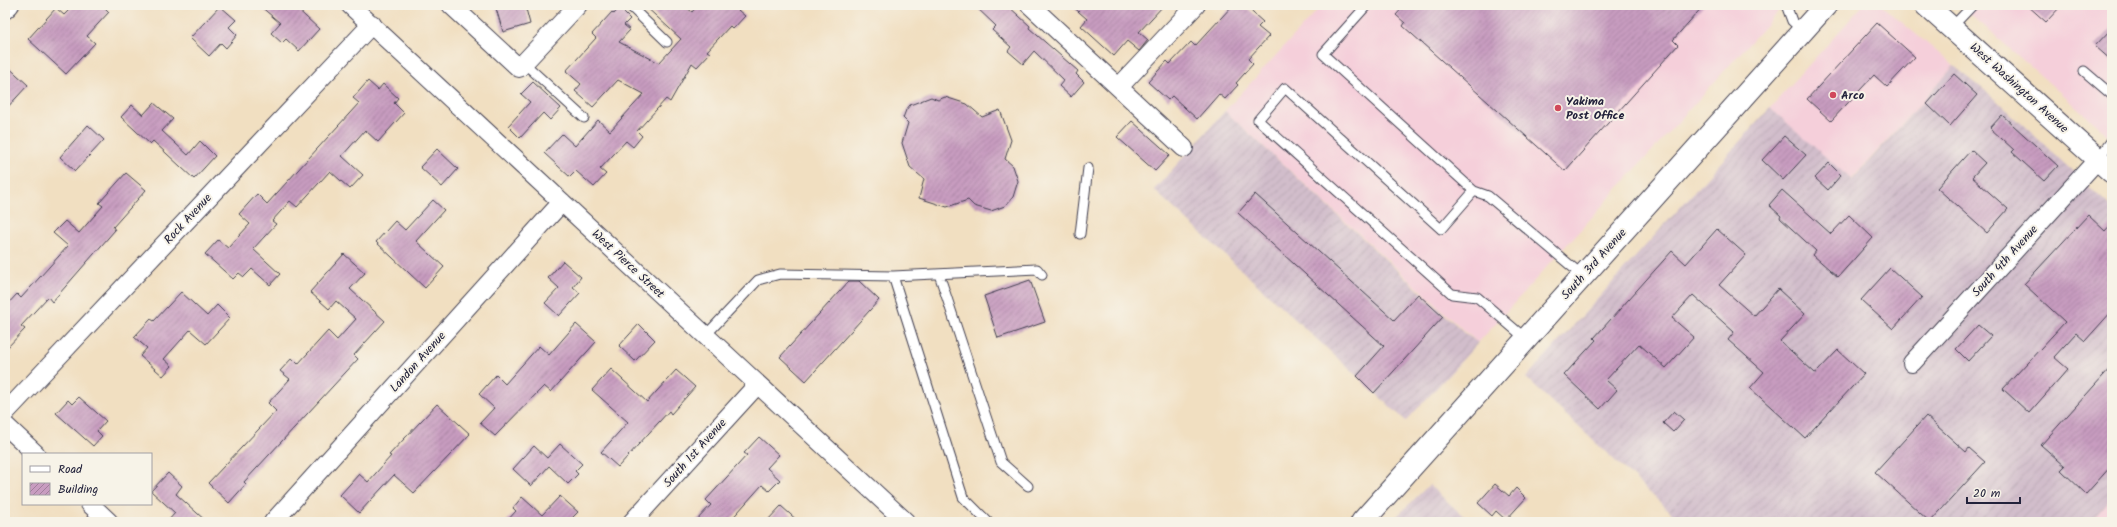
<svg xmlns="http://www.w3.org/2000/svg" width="2117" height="527" font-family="Kalam,sans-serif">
	<defs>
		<pattern id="industrial-furrows" width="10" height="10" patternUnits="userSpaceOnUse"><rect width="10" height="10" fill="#d1bdcb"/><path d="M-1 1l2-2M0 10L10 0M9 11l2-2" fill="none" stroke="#b3a2af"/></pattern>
		<pattern id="building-hatch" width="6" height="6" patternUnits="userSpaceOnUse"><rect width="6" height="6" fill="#c89cc0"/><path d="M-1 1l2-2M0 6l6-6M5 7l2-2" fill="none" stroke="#a27f9d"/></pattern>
	</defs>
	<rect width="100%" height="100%" fill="#f7f3e8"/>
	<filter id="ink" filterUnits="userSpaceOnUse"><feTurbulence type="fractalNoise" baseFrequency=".025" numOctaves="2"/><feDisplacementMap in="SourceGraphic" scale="8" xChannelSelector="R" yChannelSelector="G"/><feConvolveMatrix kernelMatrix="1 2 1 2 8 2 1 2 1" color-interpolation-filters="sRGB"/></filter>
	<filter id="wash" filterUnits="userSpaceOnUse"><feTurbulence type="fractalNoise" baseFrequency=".012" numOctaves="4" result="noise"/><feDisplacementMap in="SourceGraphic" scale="16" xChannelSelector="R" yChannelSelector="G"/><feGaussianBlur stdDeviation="0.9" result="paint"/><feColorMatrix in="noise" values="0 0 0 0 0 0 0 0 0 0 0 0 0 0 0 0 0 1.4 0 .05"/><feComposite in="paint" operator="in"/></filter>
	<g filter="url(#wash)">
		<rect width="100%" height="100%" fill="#f1dfc1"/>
		<path fill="#f5cfda" d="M1322,5h462l-306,338 -253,-232z
			M1863,5h18l73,61 -103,114 -81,-72z
			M1960,5h152v9l-2,2 2,3v119z
			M2112,497v25h-22z"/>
		<path fill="url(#industrial-furrows)" d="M1954,66l38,30 120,112v289l-22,25h-409l-155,-144 244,-270 82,72z
			M1225,111l240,222 13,10 -72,78 -252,-231z
			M1429,485l41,37h-79z"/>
		<g id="blocks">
			<path fill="url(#building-hatch)" d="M74,5h28l7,7 -22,24 8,7 -29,31 -38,-35 28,-31 8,7z
				M259,5h34l26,24 -20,22 -13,-12 -4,4 -11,-10 9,-10z
				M495,5h30l5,19 -27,8z
				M644,5h40l8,7 6,-7h34l13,11 -12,13 -3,-3 -23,25 3,2 -13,14 -5,-4 -22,39 -4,-3 -29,32 5,5 -9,11 -7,-6 -26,28 6,5 -12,13 -18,-16 -6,6 -26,-24 18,-19 13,12 23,-26 12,11 34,-37 -26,-14 -25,27 -18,-16 6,-7 -15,-13 30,-33 -4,-4 20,-22 2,2 5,-6 11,11 -6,6 6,5 -11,12 40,21 22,-24z
				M974,5h33l23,21 -1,2 49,43 -2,3 8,8 -13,15 -12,-11 5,-6 -30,-29 -11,13 -15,-13 3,-4 -19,-17 4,-4z
				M1071,5h93l-25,27 9,8 -9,11 -12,-10 -13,15 -33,-30 6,-7z
				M1233,5h11l19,17 -5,5 11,9 -21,23 5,5 -17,19 2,2 -13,14 -6,-5 -22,25 -25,-23 -4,4 -20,-18 19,-21 3,3 21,-22 4,4z
				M1405,5h299l-31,35 5,5 -113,126 -162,-145 2,-3 -9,-8z
				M2027,5h35l-16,17z
				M220,6l16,14 -7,7 8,8 -11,13 -5,-5 -12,13 -19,-18z
				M1877,23l38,34 -28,30 -13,-12 -43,46 -24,-22z
				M2112,28v33l-17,-15z
				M5,64l23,21 -23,25z
				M1954,74l23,21 -27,31 -23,-22z
				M368,81l10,9 5,-6 15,14 -4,5 10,10 -26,29 -13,-12 -23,26 21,19 -13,14 -20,-18 -33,36 -7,-6 -18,20 4,3 -23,25 27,25 -10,11 -18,-16 -8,8 -5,-4 -6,6 -28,-25 13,-14 10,8 22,-24 -11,-10 18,-20 10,10 92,-101 -6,-5z
				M533,82l28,26 -11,12 -7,-7 -23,25 -12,-12 22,-24 -9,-8z
				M931,97l7,3 7,-3 22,7 15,13 18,-7 11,30 -6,19 8,7 5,15 -5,16 -8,9 -14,5 -17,-5 -6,-6 -21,7 -28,-9 5,-19 -14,-12 -8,-24 6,-20 -5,-5 3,-8 4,-5z
				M154,103l19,16 -11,12 26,24 12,-14 15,15 -21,23 -41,-38 -3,3 -29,-27 11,-12 11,10z
				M2002,115l56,51 -14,15 -32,-29 2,-2 -24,-22z
				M1132,121l38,34 -15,16 -38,-34z
				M88,125l16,15 -29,31 -15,-14z
				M1784,136l22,19 -23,25 -21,-20z
				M437,149l21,20 -16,18 -22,-20z
				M1971,150l14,13 -13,14 36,32 -21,24 -50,-45z
				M1829,163l12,12 -13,15 -13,-12z
				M126,173l20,17 -33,37 2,3 -63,72 -4,-5 -27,29 4,3 -20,21v-43l12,-13 4,4 47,-52 -15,-13 12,-12 14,12 24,-27 -4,-3z
				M1782,190l49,44 18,-19 24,23 -35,39 -25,-22 3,-4 -36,-33 1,-2 -12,-11z
				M1255,194l139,126 24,-26 25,23 -69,76 -17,-17 27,-30 -146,-133z
				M433,200l11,10 -28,31 28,26 -19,21 -49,-46 19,-21 10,9z
				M2088,215l17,16 7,-8v88l-27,30 -9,-8 -22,24 14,12 -39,44 -26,-24 62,-67 -41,-38z
				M1717,229l29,26 -27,30 35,31 24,-27 27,25 -25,27 35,32 2,-1 21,-22 26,24 -59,64 -55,-50 14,-16 -36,-32 6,-8 -41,-37 -21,23 22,19 -28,31 -27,-24 -33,36 11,10 -17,19 -36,-34 32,-35 -2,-2 78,-87 14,13z
				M344,254l21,19 -15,16 35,32 -31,34 4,4 -114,123 2,2 -17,19 -21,-20 68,-72 -8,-8 22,-24 -10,-8 12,-13 6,6 30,-33 9,9 19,-21 -20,-18 -7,8 -19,-17z
				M563,261l18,16 -8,10 7,6 -21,23 -14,-13 14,-15 -11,-10z
				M1890,268l32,29 -29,32 -32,-29z
				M1030,280l15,42 -47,16 -14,-42z
				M849,281h10l20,19 -73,81 -26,-24z
				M181,292l26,24 10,-11 13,13 -24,26 -16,-14 -26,29 8,7 -9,10 -23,-20 7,-8 -13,-11 17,-18 3,2z
				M576,324l20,18 -45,50 -7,-6 -49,50 -15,-13 14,-15 -15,-14 17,-19 9,9 34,-38 10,9z
				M639,324l16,16 -20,21 -16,-15z
				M1978,325l13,11 -23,25 -12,-12z
				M2112,366v99l-26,29 -25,-24 4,-4 -24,-21z
				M611,369l36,33 29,-32 19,17 -24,27 -2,-3 -51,56 -17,-15 27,-30 -36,-32z
				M79,397l27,24 -9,10 5,5 -9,10 -37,-33 12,-13 4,4z
				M437,404l33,30 -56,59 -20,-18 -35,38 -19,-18 19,-21 9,8 23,-26 -2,-1z
				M1674,411l10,9 -11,12 -10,-9z
				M1926,416l40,36 3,-4 16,14 -55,60 -55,-50z
				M759,437l20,18 -12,13 13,12 -11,11 -7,-6 -33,37h-34l16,-17 -5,-5 41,-45 -3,-2z
				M560,444l22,20 -7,7 3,3 -10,10 -19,-18 -18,20 -18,-17 21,-23 13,12z
				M168,473l14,13 -6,8 31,28h-40l8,-9 -24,-22z
				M1495,484l14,12 7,-8 10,10 -20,22 -10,-9 -4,5 -14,-13z
				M560,496l18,16 -10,10h-62l10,-11 -3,-3 9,-11 20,18z
				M781,506l18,16h-33z"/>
		</g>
	</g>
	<g filter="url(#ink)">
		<use href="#blocks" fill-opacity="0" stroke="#413e4f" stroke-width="1"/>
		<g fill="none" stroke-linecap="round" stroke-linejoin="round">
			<g stroke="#413e4f" stroke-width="11">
				<path id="lane" d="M629,5l38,37
					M1367,5l-44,49 151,137 -33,38 -156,-141 -27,32 194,174 25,3 49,42
					M1786,5l6,16 11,10
					M1951,28l22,-23
					M524,63l60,55
					M2084,71l28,24
					M2098,159l14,-19
					M1474,191l14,5 95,80
					M1080,234l8,-66
					M939,274l62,188 27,24
					M893,276l70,221 25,25
					M705,336l53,-56 22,-6 113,2 144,-7 5,6"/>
			</g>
			<g stroke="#413e4f" stroke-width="20">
				<path id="street" d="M350,5l556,517
					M451,5l68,63 59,-63
					M1030,5l154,143
					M5,10l5,-5
					M1119,87l77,-82
					M1912,363l186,-204
					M5,413l367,-389
					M5,425l31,29
					M90,504l19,18
					M273,522l289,-320
					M632,522l125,-137"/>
			</g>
			<g stroke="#413e4f" stroke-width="24">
				<path id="secondary" d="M1926,5l186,167
					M1362,522l464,-517"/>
			</g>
			<use href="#lane" stroke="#fff" stroke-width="9"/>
			<use href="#street" stroke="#fff" stroke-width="18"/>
			<use href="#secondary" stroke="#fff" stroke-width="22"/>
		</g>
	</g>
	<g fill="#d1495b" stroke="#f7f3e8" stroke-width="1.5">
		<circle cx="1833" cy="95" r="4"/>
		<circle cx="1558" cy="108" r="4"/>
	</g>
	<g text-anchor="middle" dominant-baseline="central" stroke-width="4" stroke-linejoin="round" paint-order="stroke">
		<g font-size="12" fill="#22223b" stroke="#f7f3e8">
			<text transform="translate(2019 88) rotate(42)">West Washington Avenue</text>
			<text transform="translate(188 219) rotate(-47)">Rock Avenue</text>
			<text transform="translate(2005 261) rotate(-48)">South 4th Avenue</text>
			<text transform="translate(628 264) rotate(43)">West Pierce Street</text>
			<text transform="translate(1594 264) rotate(-48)">South 3rd Avenue</text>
			<text transform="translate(418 362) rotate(-48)">Landon Avenue</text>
			<text transform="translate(695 453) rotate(-48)">South 1st Avenue</text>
		</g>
		<g font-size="12" font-weight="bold" fill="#22223b" stroke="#f7f3e8" text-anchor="start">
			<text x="1841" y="95">Arco</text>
			<text x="1566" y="101">Yakima<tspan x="1566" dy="14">Post Office</tspan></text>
		</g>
	</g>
	<rect width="2117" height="527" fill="none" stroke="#f7f3e8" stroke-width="20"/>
	<rect x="22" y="453" width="130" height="52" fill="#f7f3e8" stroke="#a29fa3"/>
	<rect x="30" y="466" width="20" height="6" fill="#ffffff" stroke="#a29fa3"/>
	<text x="58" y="473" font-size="12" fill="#22223b">Road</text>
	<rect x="30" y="483" width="20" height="12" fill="url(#building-hatch)" stroke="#a29fa3"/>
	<text x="58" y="493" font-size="12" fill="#22223b">Building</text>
	<path d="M1967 497v6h53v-6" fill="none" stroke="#22223b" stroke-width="2"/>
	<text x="1973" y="497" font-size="12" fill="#22223b" stroke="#f7f3e8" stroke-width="3" paint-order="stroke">20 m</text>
</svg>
